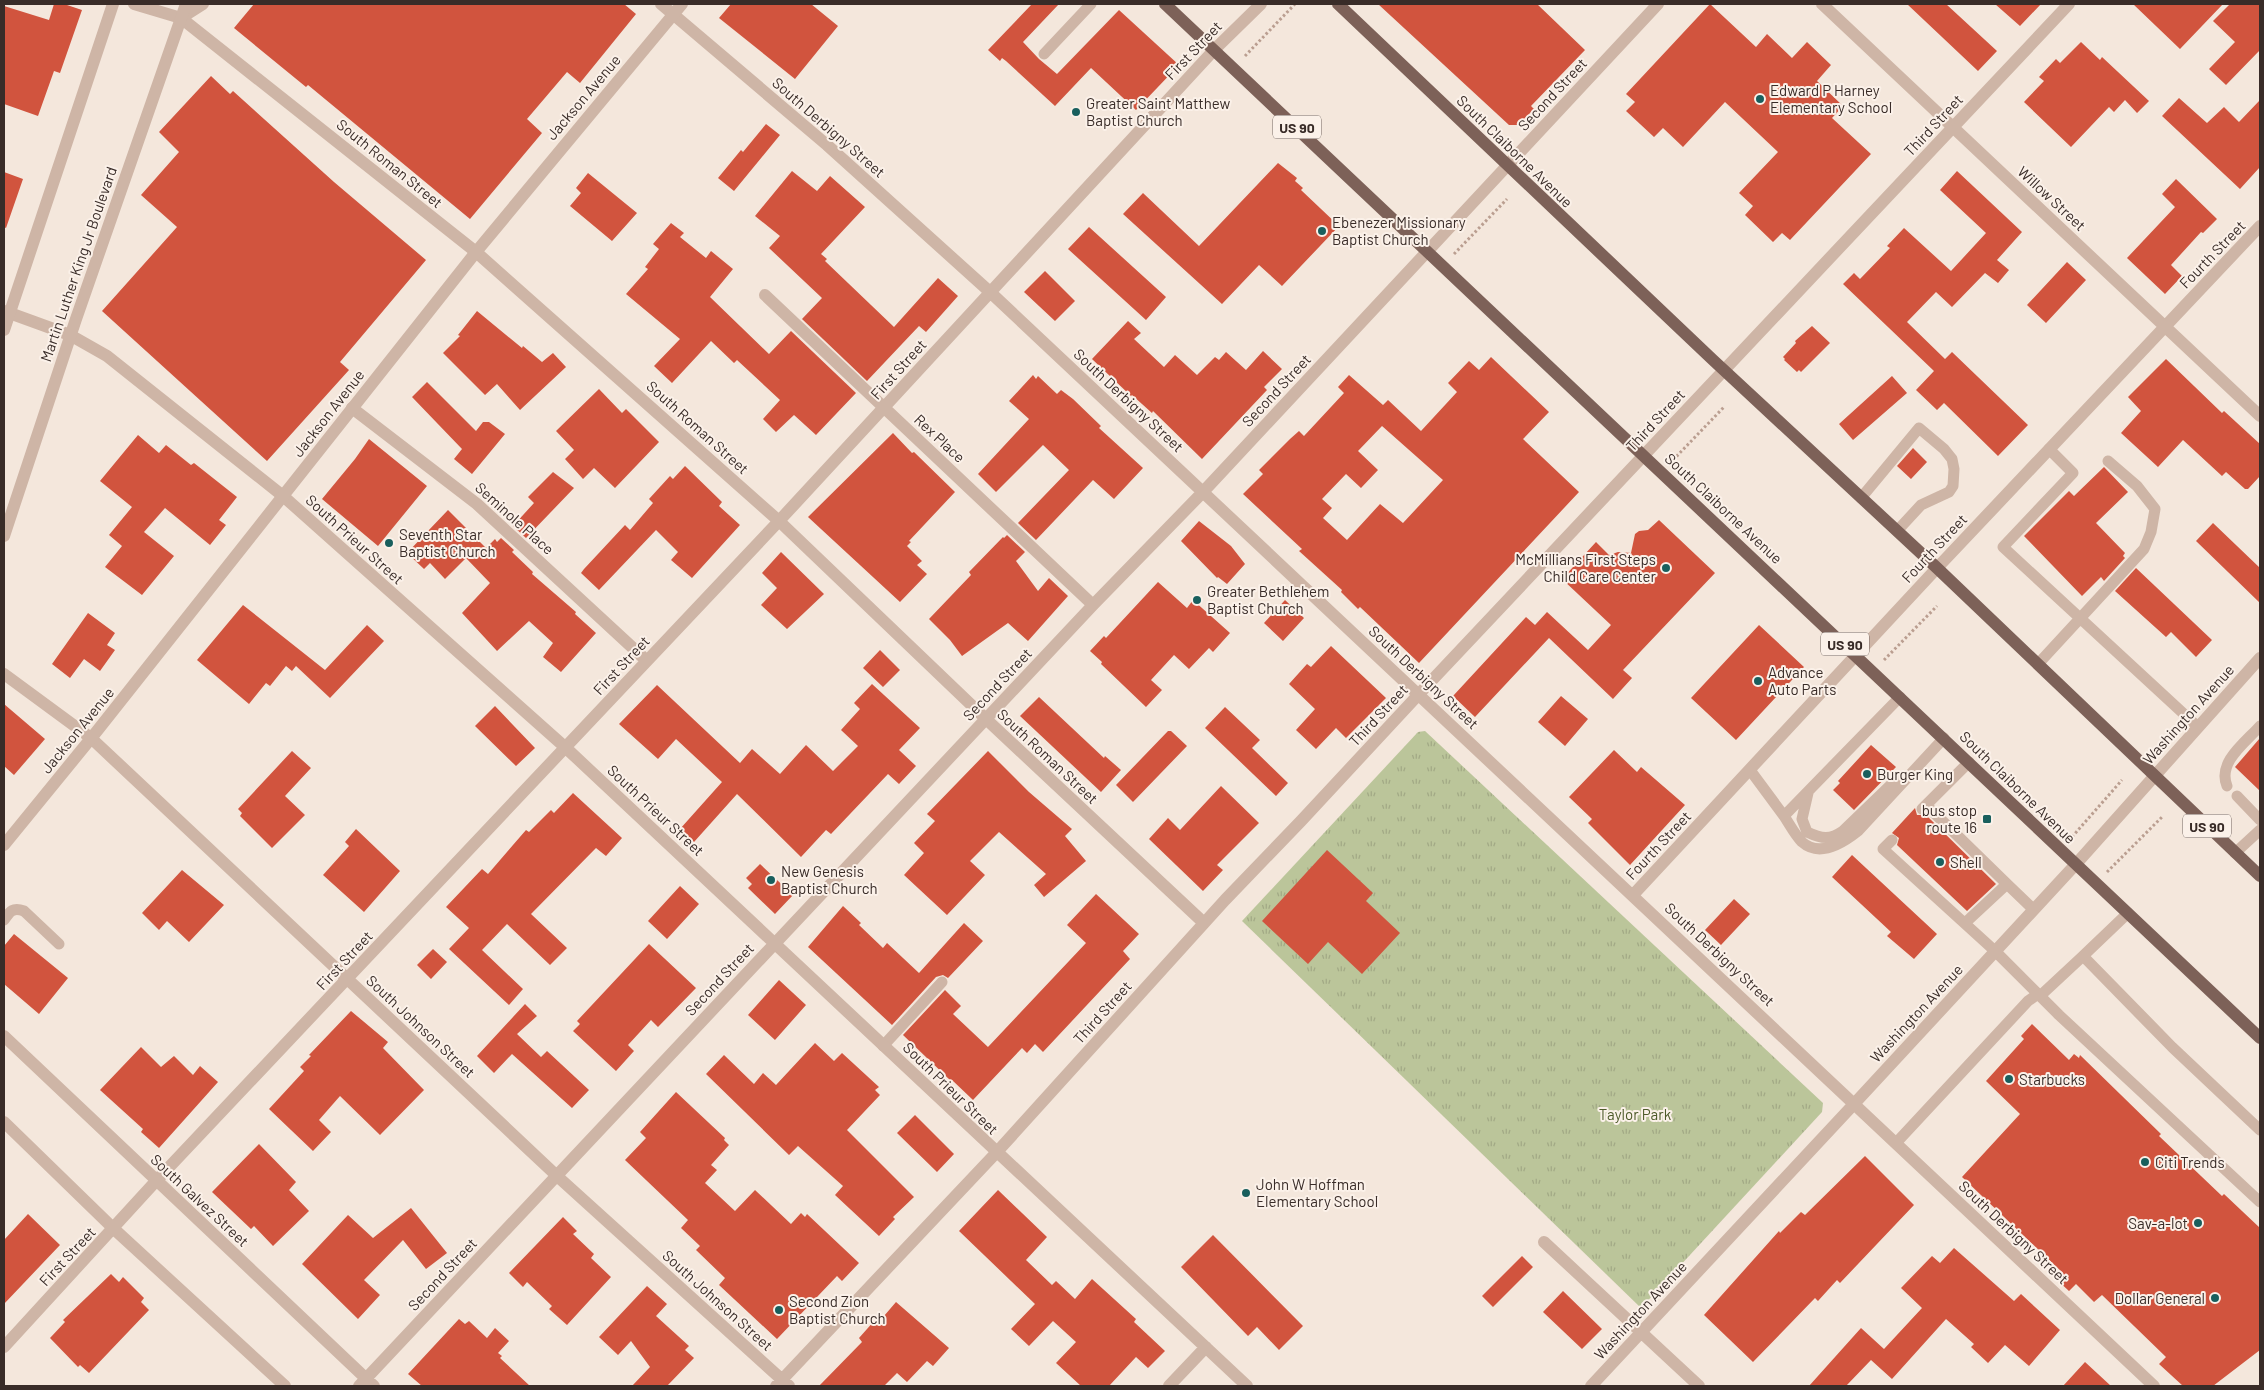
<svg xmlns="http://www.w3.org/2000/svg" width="2264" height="1390" font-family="Barlow,sans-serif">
	<defs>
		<pattern id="grass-tufts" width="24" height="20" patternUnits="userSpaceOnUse" patternTransform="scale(1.25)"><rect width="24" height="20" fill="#bbc59a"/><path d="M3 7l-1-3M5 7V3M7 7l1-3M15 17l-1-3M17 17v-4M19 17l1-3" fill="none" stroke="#a2a985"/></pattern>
	</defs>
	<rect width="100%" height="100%" fill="#f4e7dc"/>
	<path fill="url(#grass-tufts)" d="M1425,731l398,372 -1,9 -181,196 -399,-387 176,-189z"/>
	<path fill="#d1543e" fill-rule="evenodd" d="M54,4h10l18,6 -22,63 -6,-2 -16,45 -34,-12v-98l45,14z
		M254,4h370l12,10 -56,69 -13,-11 -40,47 15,14 -72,86 -162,-134 -2,2 -72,-59z
		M731,4h80l27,22 -43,53 -76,-61z
		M1032,4h27l-36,38 16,17 18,15 62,-64 60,55 -43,45 -45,-42 -36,38 -49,-45 -4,-3 -2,3 -12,-11z
		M1378,4h159l48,46 -54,56 3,3 -16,16h-9z
		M1710,4l46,43 11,-13 25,24 15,-16 24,23 -14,16 26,25 -11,12 39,36 -81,86 -8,-7 -9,9 -28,-27 8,-9 -14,-13 39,-41 -53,-50 -42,45 -20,-19 -9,9 -28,-26 9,-9 -9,-8z
		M1907,4h39l51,47 -19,20z
		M1995,4h46l-21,22z
		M2133,4h90l-43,45z
		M2230,4h30v46l-34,35 -17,-16 26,-27 -22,-21z
		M2081,42l19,18 2,-3 47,44 -12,12 -12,-13 -11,12 -5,-5 -38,40 -47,-45 20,-21 -5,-4 17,-18 4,4z
		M211,76l19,18 3,-3 101,91 92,78 -86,102 9,8 -82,91 -165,-150 75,-84 -36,-32 38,-43 -20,-20z
		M2179,98l28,25 17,-16 15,15 21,-22v67l-20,22 -78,-73z
		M766,124l14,11 -46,56 -16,-13 23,-28 2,2z
		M1278,163l19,15 -2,3 8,7 -2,2 38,36 -57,60 -23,-21 -37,39 -99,-90 20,-21 56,53z
		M792,171l25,20 13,-15 35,31 -44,47 6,5 -2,2 69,66 44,-49 20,18 -32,36 -7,-6 -52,55 -65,-62 20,-21 -53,-50 11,-12 -25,-20z
		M1957,171l65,61 -25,28 12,10 -11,13 -13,-10 -33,34 -16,-15 -29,30 38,37 7,-7 76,73 -30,31 -54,-53 -7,7 -21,-20 18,-19 -91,-87 11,-11 6,6 30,-31 -3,-2 17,-18 47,43 35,-38 -46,-43z
		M4,172l19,7 -17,49 -2,-1z
		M588,173l49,40 -25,28 -42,-35 11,-13 -5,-5z
		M2176,179l41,40 -14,14 -2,-1 -30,33 11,11 -17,18 -38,-36 48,-51 -13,-13z
		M671,223l13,10 -4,4 26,21 5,-7 22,18 -23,28 59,57 22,-23 65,62 -40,42 -22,-20 -18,17 -13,-13 17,-19 -43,-40 -3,3 -23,-22 -39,42 -18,-17 26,-27 -54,-45 22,-25 -3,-2 14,-18 -6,-5z
		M1089,227l77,70 -20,23 -78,-71z
		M2067,262l19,18 -40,43 -19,-18z
		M1045,271l30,30 -20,20 -31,-29z
		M477,311l45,37 1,-2 19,16 11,-9 13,14 -46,43 -23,-26 -12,11 -42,-42 17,-17 -2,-1z
		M1128,321l13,12 -7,6 30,28 11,-12 22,20 18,-18 4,3 7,-8 20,18 17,-19 19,18 -18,18 3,3 -65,69 -49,-48 -1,2 -20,-18 -1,1 -39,-37z
		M1812,326l18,17 -29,29 -2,-2 -2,2 -13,-12 1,-1 -2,-2 13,-14 -1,-2z
		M1491,357l58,55 -26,27 56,53 -160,171 -59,-56 -2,2 -17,-17 1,-2 -43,-39 3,-2 -59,-55 20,-20 -4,-4 31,-31 9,-8 5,5 40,-43 -6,-6 11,-12 34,30 5,-5 33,31 36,-39 -9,-9 21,-22 10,9zM1382,426l61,54 -40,43 -23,-19 -33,36 -24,-22 9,-10 -10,-9 24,-25 15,14 17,-18 -20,-19z
		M2166,359l56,54 2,-2 36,33v32l-12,13h-3l-19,-17 -4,4 -39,-36 -25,27 -37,-34 20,-22 -13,-14z
		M1033,375l3,4 2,-3 19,18 4,-4 12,9 28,27 -2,2 44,40 -29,31 -21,-19 -57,60 -18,-17 51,-53 -26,-25 -47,47 -18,-18 51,-55 -20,-18z
		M1892,376l15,17 -54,47 -14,-16z
		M427,382l49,49 7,-9h6l16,12 -33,40 -18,-15 8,-10 -50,-52z
		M599,389l23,24 4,-4 33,33 -44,46 -21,-20 -11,11 -18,-20 9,-9 -18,-19z
		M893,433l19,20 2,-1 41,40 -46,49 2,1 -4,4 15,15 -5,4 10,9 -27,28 -92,-85z
		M138,435l21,18 7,-8 25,20 3,-2 43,34 -18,23 7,5 -16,20 -45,-37 -21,24 30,24 -32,39 -37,-28 17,-21 -13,-11 23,-28 -32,-26z
		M369,439l58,47 -49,60 -56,-47 33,-40z
		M1913,448l14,14 -16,17 -14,-13z
		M685,466l37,36 -3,4 21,19 -48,53 -21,-18 7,-8 -22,-22 -57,60 -18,-17 3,-4 41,-44 5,5 23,-27 -4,-4 21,-23 3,3z
		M2104,467l24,25 -32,31 29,30 -2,3 2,2 -21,23 -3,-4 -19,19 -58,-60 45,-45 5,5z
		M553,472l21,16 -48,50 -13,-12 21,-23 -6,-6z
		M448,510l38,38 9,-9 2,3 4,-4 13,12 -2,2 21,20 -1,2 44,38 -1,2 21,19 -35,39 -18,-15 10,-14 -24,-22 -32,30 -35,-38 28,-30 -24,-25 -21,21 -15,-16 -6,6 -17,-16z
		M1659,520l56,53 -92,97 9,8 -19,21 -64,-61 -74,79 -22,-21 73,-79 9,8 12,-13 41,38 23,-25 -49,-46 34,-37 13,13 9,-3 13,1 4,-19 4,-3 9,-1z
		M1199,521l32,25 14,18 -18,20 -9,-7 -1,1 -36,-37z
		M2213,523l47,45v35l-64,-62z
		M1007,535l18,17 -9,9 22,30 11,-13 19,18 -40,45 -20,-18 -46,33 -12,-16 -21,-21 42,-44 -2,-3 34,-35 1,1z
		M781,552l43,42 -37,35 -26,-24 16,-17 -15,-15z
		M2136,568l76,72 -16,17 -25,-25 -5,5 -51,-46z
		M1158,582l29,26 6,-8 37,33 -17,19 -4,-4 -20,21 -15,-14 -23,25 11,10 -16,17 -45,-43 1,-2 -12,-11 14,-15 2,2z
		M1285,600l19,18 -21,23 -19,-18z
		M243,605l82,65 42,-45 17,16 -54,57 -34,-32 -4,5 -6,-5 -16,20 -4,-3 -17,21 -52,-44z
		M88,613l27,20 -8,12 8,5 -15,21 -16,-12 -14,19 -18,-14z
		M1759,625l45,42 -68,73 -45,-42z
		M1331,646l55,52 -40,40 -10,-10 -20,21 -20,-19 19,-21 -26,-25 18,-20 4,3z
		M880,650l20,20 -17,17 -20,-19z
		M872,684l48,44 -21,22 17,16 -17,18 -11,-10 -57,60 -5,-4 -25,27 -64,-63 -43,48 -14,-13 42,-47 -46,-43 -18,20 -39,-35 38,-39 83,78 12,-14 28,25 26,-29 27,26 25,-25 -17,-16 19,-21 -6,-6z
		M1561,696l27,23 -23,27 -27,-24z
		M1039,697l65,61 1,-2 16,14 -20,22 -81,-76z
		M4,704l41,35 -31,36 -10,-9z
		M495,706l40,42 -19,18 -41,-40z
		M1225,707l35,33 -8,8 36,35 -12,13 -71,-68z
		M1168,731h3l16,15 -54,56 -17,-17z
		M2260,738v53l-25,-24z
		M1871,745l25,22 -42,43 -21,-20 7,-7 -2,-2z
		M1614,750l23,22 4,-5 44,38 -55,60 -42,-42 4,-4 -23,-22z
		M292,751l19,17 -26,28 20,19 -33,33 -32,-32 2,-3 -4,-4z
		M988,751l41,41 43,37 -7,7 21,25 -42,36 -10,-12 12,-11 -47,-42 -29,29 15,14 -38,40 -43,-40 20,-22 -10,-10 21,-22 -8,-7z
		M1221,786l38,37 -42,42 6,5 -20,21 -54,-52 19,-21 12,12z
		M573,793l49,45 -16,18 -10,-8 -65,66 36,34 -17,17 -43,-41 -25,26 41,39 -14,16 -60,-56 20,-21 -23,-21 36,-38 6,5 38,-44 3,2 22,-22 3,3z
		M1915,808l2,7h9l70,69 -29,27 -70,-66 2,-7 -7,-5z
		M356,829l44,42 -36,41 -41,-37 26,-29 -4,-4z
		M1327,850l46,43 -7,8 34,32 -38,41 -34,-32 -20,22 -46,-43z
		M1852,855l85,79 -23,25 -27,-23 4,-4 -59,-55z
		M760,864l33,31 -18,19 -27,-26 4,-4 -6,-6z
		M182,870l42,35 -35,37 -22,-21 -8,9 -17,-17z
		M680,886l19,18 -32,35 -19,-18z
		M1096,894l43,40 -16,17 7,8 -87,93 -8,-8 -8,9 -5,-5 -49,52 -21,-20 -1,1 -48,-46 42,-45 16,16 -8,8 35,33 98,-104 -19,-18z
		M1734,899l16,15 -29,31 -16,-15z
		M843,906l18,17 -2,2 24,23 4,-5 32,30 45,-50 19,18 -35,37 -5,-3 -7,2 -44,48 -84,-78z
		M14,934l54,44 -29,36 -35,-30v-38z
		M649,944l47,44 -38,39 -7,-7 -23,25 6,6 -18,20 -43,-40 7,-7 -3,-3z
		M433,949l14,13 -16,17 -14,-14z
		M779,980l27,25 -31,35 -27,-25z
		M525,1004l12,12 -20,18 24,23 6,-6 42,39 -17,18 -60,-54 -18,19 -17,-17z
		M351,1011l37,31 -5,6 41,42 -44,45 -40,-39 -21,24 12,12 -18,19 -44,-42 35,-38 -4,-4 11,-11 -2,-1z
		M2032,1024l37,36 5,-6 5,4 1,-3 81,79 -2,2 63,60 2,-2 36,34v122l-47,36h-30l-24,-22 7,-7 -64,-62 -8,7 -18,-18 -7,7 -13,-12 7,-6 -101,-96 58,-63 -34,-33 38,-42 -3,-3z
		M815,1043l19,18 8,-8 37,34 -4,3 5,5 -33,35 67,67 -21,20 2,2 -16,17 -44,-41 8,-9 -45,-40 -9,9 -83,-81 18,-19 30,29 9,-11 13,12z
		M141,1047l20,20 13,-11 19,19 7,-9 18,16 -59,66 -18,-16 2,-3 -43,-39z
		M676,1092l49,46 -1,2 5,5 -18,20 6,5 -12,13 30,28 20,-21 36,34 10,-11 4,4 2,-3 52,49 -17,18 -5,-5 -60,63 -58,-54 6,-7 -29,-28 4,-4 -19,-18 7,-8 -63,-60 21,-22 -6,-6z
		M915,1115l39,39 -17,18 -40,-39z
		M259,1144l37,38 -7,8 20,21 -36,35 -19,-20 -3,3 -39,-37z
		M1865,1156l49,49 -74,78 -3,-3 -19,21 -3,-3 -62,64 -49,-47 75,-84 1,2 21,-21 4,3z
		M998,1190l49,47 -21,23 26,25 4,-4 19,18 17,-20 44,40 -2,3 31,29 -17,17 -12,-11 -27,29h-28l-25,-23 20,-21 -23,-21 -24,25 -18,-17 24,-25 -76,-73z
		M411,1208l36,45 -21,16 -23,-29 -39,40 16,15 -22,24 -56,-55 46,-49 25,23z
		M28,1214l32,31 -56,59v-64z
		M563,1217l14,14 -4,3 21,20 -3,4 20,19 -44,48 -18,-16 3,-3 -25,-24 -4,5 -14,-14z
		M1213,1235l90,91 -24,24 -22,-23 -9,9 -67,-69z
		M1954,1248l60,53 7,-7 39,36 -31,36 -24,-21 -17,18 -17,-16 3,-3 -28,-25 -54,60 -21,-19 -25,26h-37l52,-58 23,21 38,-41 -21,-20 31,-32 8,7z
		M1522,1256l11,11 -40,40 -11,-11z
		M111,1274l8,8 4,-5 21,21 -3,4 8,8 -60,63 -9,-8 -2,2 -28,-29 15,-16 -2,-2z
		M647,1286l20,18 -11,12 33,30 -4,4 9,8 -27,28h-35l18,-19 -19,-26 -13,14 -19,-18z
		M1563,1291l39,38 -20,20 -39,-37z
		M896,1302l53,46 -16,18 -6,-5 -20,21 -10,-9 -13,13h-65l43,-44 -3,-4 16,-18 3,3z
		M459,1319l6,5 4,-3 18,17 8,-10 14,13 -11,12 4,3 -2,2 30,28h-108l-14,-12z
		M2085,1362l26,24h-48z"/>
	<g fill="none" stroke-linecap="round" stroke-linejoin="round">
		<path stroke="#ba9e90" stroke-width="3" stroke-dasharray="2.5 2.5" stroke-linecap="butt" d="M1245,56l50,-52
			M1454,254l53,-55
			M1673,460l51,-53
			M1884,660l53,-54
			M2072,837l50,-57
			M2107,872l55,-55"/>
		<path stroke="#ceb5a6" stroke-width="11" d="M1044,54l47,-50
			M2049,449l24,24 -70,74 195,180
			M1861,498l58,-70 25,21 8,10 2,10 -1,17 -4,6 -28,13 -24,26
			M2038,664l106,-115 7,-17 4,-23 -18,-23 -29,-25
			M1750,770l34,46 116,-119
			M2227,786c-10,-24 19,-44 33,-60
			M1808,793l-6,26 5,13c15,7 23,8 36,-1l55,-53
			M2237,796l23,24
			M1926,805l81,79
			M1922,809l47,-47
			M1784,816c6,9 11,19 18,26 18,16 41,1 56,-11l86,-93
			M1892,840l-9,9 112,102 64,64 201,187
			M2235,853l25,-23
			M4,920c6,-9 9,-13 20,-9l35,33
			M1965,923l42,-39 26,25
			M2083,956l45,-43
			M2040,996l43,-40 89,91 88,83
			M883,1046l59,-64
			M1896,1143l132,-142 10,-7"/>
		<path stroke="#ceb5a6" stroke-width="12" d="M134,4l47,14 295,234 303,269 207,198 218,204
			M661,4l166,141 163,147 1164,1094
			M1822,4l438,412
			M181,18l22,-14
			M765,295l328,310
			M4,311l66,24 37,21 176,140 283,252 681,638
			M352,408l125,96 170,157
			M4,674l87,64 466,438 232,210
			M1633,895l304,-327 323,-342
			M4,1036l370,350
			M4,1122l110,107 171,157
			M1544,1242l155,144
			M4,1347l152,-166 623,-660 436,-472 46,-45
			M359,1386l734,-781 110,-113 455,-488
			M776,1386l220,-233 229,-253 76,-79 118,-127 650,-690
			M1169,1386l37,-39
			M1591,1386l263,-282 222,-240 184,-206"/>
		<path stroke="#ceb5a6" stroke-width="12" d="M4,330l109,-326
			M4,536l72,-217 110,-315
			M4,845l93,-114 379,-479 206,-248"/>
		<path stroke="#7d6158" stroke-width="12" d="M1165,4l1095,1034
			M1338,4l375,356 224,208 323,308"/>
	</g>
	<g fill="#195f5d" stroke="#fbf1e9" stroke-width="2">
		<circle cx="1760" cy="99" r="5"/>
		<circle cx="1076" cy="112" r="5"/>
		<circle cx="1322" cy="231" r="5"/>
		<circle cx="389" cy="543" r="5"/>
		<circle cx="1666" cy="568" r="5"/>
		<circle cx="1197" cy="600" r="5"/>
		<circle cx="1758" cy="681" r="5"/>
		<circle cx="1867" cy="774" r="5"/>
		<rect x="1982" y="814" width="10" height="10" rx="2.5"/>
		<circle cx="1940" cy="862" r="5"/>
		<circle cx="771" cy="880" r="5"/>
		<circle cx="2009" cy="1079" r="5"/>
		<circle cx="2145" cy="1162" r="5"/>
		<circle cx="1246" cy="1193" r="5"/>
		<circle cx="2198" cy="1223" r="5"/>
		<circle cx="2215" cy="1298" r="5"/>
		<circle cx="779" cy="1310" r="5"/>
	</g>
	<g text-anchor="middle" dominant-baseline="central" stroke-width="4" stroke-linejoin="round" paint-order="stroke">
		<g fill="#fbf1e9" stroke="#736762" stroke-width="1">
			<rect x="1273" y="115.5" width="48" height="23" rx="4"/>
			<rect x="1821" y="632.5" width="48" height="23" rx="4"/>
			<rect x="2183" y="814.5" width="48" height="23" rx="4"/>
		</g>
		<g font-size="14" font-weight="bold" fill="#392c28">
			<text x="1297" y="127">US 90</text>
			<text x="1845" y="644">US 90</text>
			<text x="2207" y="826">US 90</text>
		</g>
		<g font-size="15" fill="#392c28" stroke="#fbf1e9">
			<text transform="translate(1193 50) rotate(-46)">First Street</text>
			<text transform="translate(1552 94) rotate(-47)">Second Street</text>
			<text transform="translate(583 97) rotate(-50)">Jackson Avenue</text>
			<text transform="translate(1933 125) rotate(-47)">Third Street</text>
			<text transform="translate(829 127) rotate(41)">South Derbigny Street</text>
			<text transform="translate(1515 151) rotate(44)">South Claiborne Avenue</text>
			<text transform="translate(390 163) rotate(39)">South Roman Street</text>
			<text transform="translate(2052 198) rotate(43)">Willow Street</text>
			<text transform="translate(2212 254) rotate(-46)">Fourth Street</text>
			<text transform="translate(78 264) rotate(-71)">Martin Luther King Jr Boulevard</text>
			<text transform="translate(898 369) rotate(-48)">First Street</text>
			<text transform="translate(1276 390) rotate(-47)">Second Street</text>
			<text transform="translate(1129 400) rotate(43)">South Derbigny Street</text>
			<text transform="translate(328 413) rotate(-52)">Jackson Avenue</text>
			<text transform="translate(1655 420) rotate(-47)">Third Street</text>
			<text transform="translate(698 427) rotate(42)">South Roman Street</text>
			<text transform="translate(940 438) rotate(43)">Rex Place</text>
			<text transform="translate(1724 508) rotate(43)">South Claiborne Avenue</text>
			<text transform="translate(515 518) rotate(42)">Seminole Place</text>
			<text transform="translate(355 539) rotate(42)">South Prieur Street</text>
			<text transform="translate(1934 548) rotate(-47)">Fourth Street</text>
			<text transform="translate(621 665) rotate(-47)">First Street</text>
			<text transform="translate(1424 677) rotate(43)">South Derbigny Street</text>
			<text transform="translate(997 684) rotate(-47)">Second Street</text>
			<text transform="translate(2188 714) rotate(-48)">Washington Avenue</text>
			<text transform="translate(1378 715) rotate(-47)">Third Street</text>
			<text transform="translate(77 730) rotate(-51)">Jackson Avenue</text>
			<text transform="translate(1048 756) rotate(43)">South Roman Street</text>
			<text transform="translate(2018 787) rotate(44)">South Claiborne Avenue</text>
			<text transform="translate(656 810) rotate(43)">South Prieur Street</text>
			<text transform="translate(1658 845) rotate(-47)">Fourth Street</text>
			<text transform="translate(1720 954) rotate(43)">South Derbigny Street</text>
			<text transform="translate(344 960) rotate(-47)">First Street</text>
			<text transform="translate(719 979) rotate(-47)">Second Street</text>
			<text transform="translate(1102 1012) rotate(-48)">Third Street</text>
			<text transform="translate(1916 1013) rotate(-47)">Washington Avenue</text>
			<text transform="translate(421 1026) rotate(43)">South Johnson Street</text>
			<text transform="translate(951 1088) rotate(44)">South Prieur Street</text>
			<text transform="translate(200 1200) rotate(43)">South Galvez Street</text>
			<text transform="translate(2014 1232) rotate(43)">South Derbigny Street</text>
			<text transform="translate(67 1256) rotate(-47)">First Street</text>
			<text transform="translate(442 1274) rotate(-47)">Second Street</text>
			<text transform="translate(718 1300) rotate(42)">South Johnson Street</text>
			<text transform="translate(1640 1310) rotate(-47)">Washington Avenue</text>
		</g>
		<g font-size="15" fill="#392c28" stroke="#fbf1e9" text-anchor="start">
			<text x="1770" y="90">Edward P Harney<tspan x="1770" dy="17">Elementary School</tspan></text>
			<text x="1086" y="103">Greater Saint Matthew<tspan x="1086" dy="17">Baptist Church</tspan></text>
			<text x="1332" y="222">Ebenezer Missionary<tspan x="1332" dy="17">Baptist Church</tspan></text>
			<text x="399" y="534">Seventh Star<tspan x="399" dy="17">Baptist Church</tspan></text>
			<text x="1656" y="559" text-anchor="end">McMillians First Steps<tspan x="1656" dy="17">Child Care Center</tspan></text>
			<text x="1207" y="591">Greater Bethlehem<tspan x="1207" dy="17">Baptist Church</tspan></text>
			<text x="1768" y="672">Advance<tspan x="1768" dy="17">Auto Parts</tspan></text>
			<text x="1877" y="774">Burger King</text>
			<text x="1977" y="810" text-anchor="end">bus stop<tspan x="1977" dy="17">route 16</tspan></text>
			<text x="1950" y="862">Shell</text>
			<text x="781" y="871">New Genesis<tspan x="781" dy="17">Baptist Church</tspan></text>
			<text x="2019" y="1079">Starbucks</text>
			<text x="2155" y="1162">Citi Trends</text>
			<text x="1256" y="1184">John W Hoffman<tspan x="1256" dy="17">Elementary School</tspan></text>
			<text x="2188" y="1223" text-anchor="end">Sav-a-lot</text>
			<text x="2205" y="1298" text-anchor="end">Dollar General</text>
			<text x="789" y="1301">Second Zion<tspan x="789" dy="17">Baptist Church</tspan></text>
		</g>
		<g font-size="15" fill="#4d5a29" stroke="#fbf1e9">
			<text x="1635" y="1114">Taylor Park</text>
		</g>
	</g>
	<rect width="2264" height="1390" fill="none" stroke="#392c28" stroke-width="10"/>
</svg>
